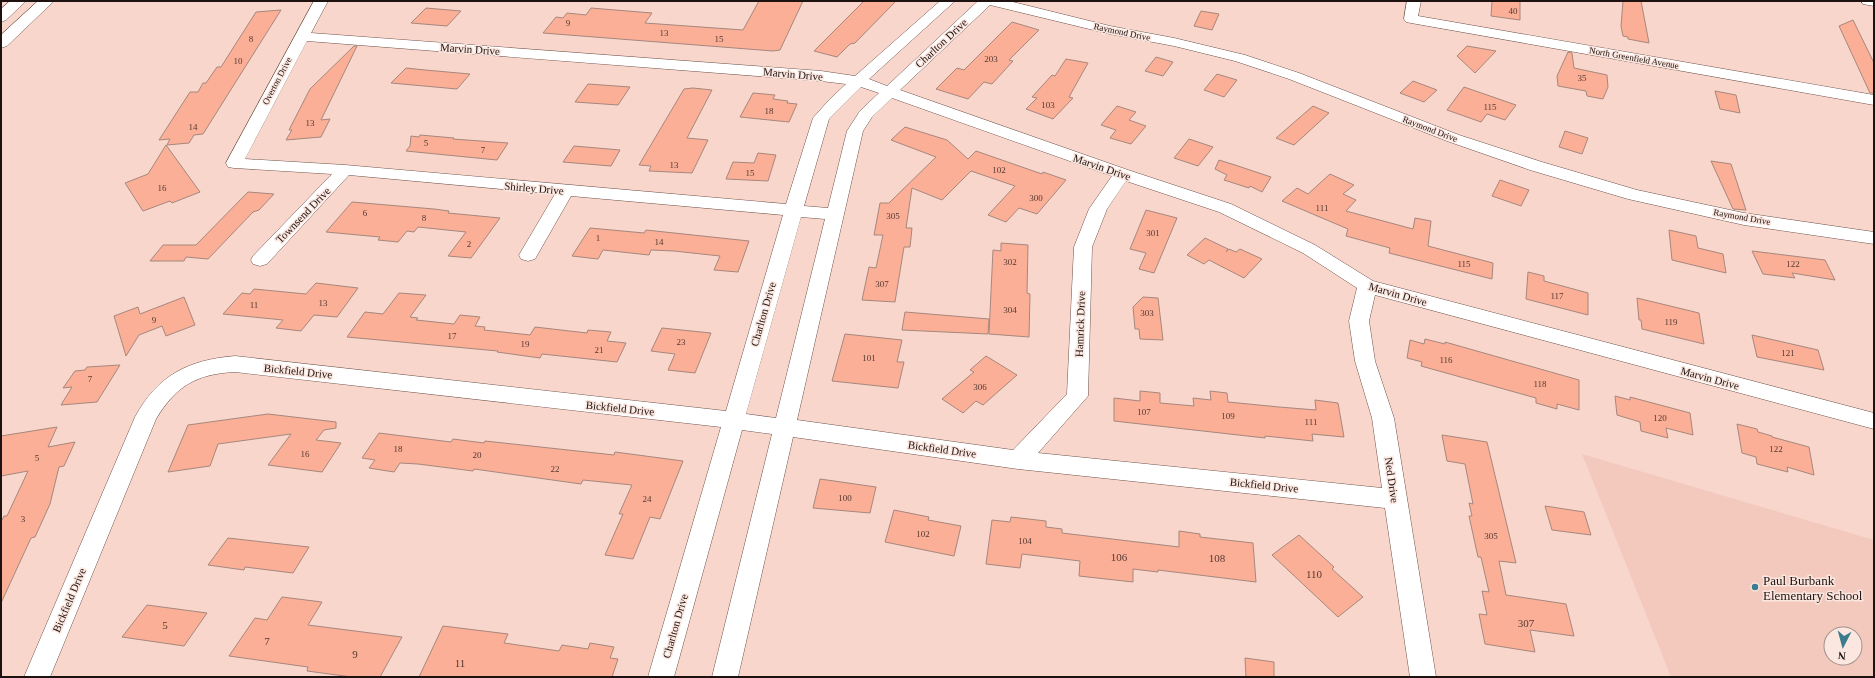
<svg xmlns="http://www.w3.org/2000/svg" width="1875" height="678" font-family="'Times New Roman',serif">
	<rect width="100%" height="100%" fill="#f8d6cc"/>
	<path fill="#f2c9bc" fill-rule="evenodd" d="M1582,454l292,86v137h-203zM1831,634h24v24h-24z"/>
	<path fill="#fbaf97" stroke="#a6877d" d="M759,1h44l-23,49 -7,1 -230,-18 13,-16 7,1 4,-5 19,2 5,-7 61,5 -7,10 98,7z
		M864,1h32l-41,42 -5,1 -13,13 -23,-6z
		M1492,1h28v19l-29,-4z
		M1623,1h18l8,42 -21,-4v-2l-5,-1 -2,-10z
		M426,8l35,3 -14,15 -36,-3z
		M281,10l-78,124 -9,1 -5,8 -22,2 3,-6 -11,1 31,-48h8l5,-9h3l11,-16h4l35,-55z
		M1201,11l18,3 -7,16 -18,-4z
		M1853,20l21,43v30h-4l-31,-67z
		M1012,22l27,8 -30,30 4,1 -21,23 -8,-2 -16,17 -32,-10 21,-21 7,2z
		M354,46h3l-36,74 9,-1 -9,18 -35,3 6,-10h-3l21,-41z
		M1467,46l29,5 -21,22 -18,-17z
		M1568,52l4,1 2,15 33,7 1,12 -5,12 -16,-3 -1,-5 -28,-5 -1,-10z
		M1156,57l17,5 -10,14 -18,-5z
		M1066,59l22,4 -19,34 4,1 -20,21 -27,-10 11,-11 -5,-1 20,-22 3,1z
		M406,68l19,2 45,4 -13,15 -66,-6z
		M1217,74l20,6 -13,17 -20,-7z
		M1413,81l24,9 -13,12 -24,-9z
		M588,84l42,3 -12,18 -43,-3z
		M1464,87l52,18 -11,15 -18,-6 -6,8 -34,-12z
		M693,88l19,2 -25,48 21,2 -16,33 -43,-2 2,-5 -12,-1 45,-76z
		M1715,91l21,4 4,18 -20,-4z
		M753,93l22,2 -2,4 15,2 -1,2 10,1 -8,18 -49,-5z
		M1117,106l19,6 -7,8 17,6 -15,18 -21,-6 6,-8 -15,-5z
		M1313,106l16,7 -35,32 -18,-7z
		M905,127l42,13 21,19 8,-8 66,23 1,-2 23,8 -29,34 -18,-6 -13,14 -18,-7 27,-29 -44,-15 -29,29 -30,-12 -6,40h6l-2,19h-6l-9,55 -33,-2 7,-33 7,1 7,-33h-9l6,-32h9l47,-46 -45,-17z
		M1565,131l23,7 -6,16 -23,-7z
		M420,135l34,3 -1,1 55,4 -11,17 -91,-9 4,-5 1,-10 8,1z
		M1189,139l24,8 -15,19 -24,-8z
		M166,145l34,47 -28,11 -2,-2 -27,10 -18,-28 23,-9z
		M574,146l46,4 -9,16 -48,-4z
		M758,153l18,2 -8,26 -42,-2 7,-17 21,1z
		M1219,160l16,5 36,12 -9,15 -12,-6 -1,2 -25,-8 3,-5 -12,-6z
		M1711,161l20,3 15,46 -13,-1z
		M1330,174l24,11 -11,9 13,6 -10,11 67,18 2,-11 16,3 -3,25 65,17 -1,16 -103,-26 1,-5 -44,-12 2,-7 -66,-28 15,-13 11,6z
		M1500,180l29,10 -8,16 -29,-10z
		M248,192l26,2 -15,16 -6,2 -45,47 -22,-2 -2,4h-34l13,-16h33z
		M352,202l82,7 15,2 -1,2 52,5 -29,40 -23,-2 18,-24 -48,-5 -4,5 -7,-1 -9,11 -20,-2 2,-3 -54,-5z
		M1146,210l31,8 -23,55 -15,-4 7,-16 -16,-4z
		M590,228l54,5 2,-3 103,11 -11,31 -24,-2 6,-14 -46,-5 -23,-1 -2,5 -46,-5 -5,9 -26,-3z
		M1669,230l27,6 2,12 25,6 3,19 -54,-13z
		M1205,238l23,11 -2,3 3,-3 7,3 4,-3 22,10 -18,19 -35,-18 -5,4 -17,-9z
		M1001,243l27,2 -1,48 3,1 -1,43 -40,-3 4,-84 8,1z
		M1752,251l73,9 10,20 -43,-7 3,5 -32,-4z
		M1528,272l16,4v5l44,12v22l-62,-16z
		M316,283l42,5 -21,29 -23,-2 -13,16 -25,-3 7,-8 -60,-6 19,-21 8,1 4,-5 52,5z
		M399,293l27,2 -16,22 8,1 -2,2 38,4 6,-9 20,2 -5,9 10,1 -1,3 46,5 5,-8 52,6 1,-3 23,2 -4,9 19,2 -9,19 -75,-8 -2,4 -43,-6 1,-1 -151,-14 18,-25 18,2z
		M184,297l11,28 -29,11 -4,-10 -23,9 -13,21 -12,-40 24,-9 2,7z
		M1143,297l15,1 5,42 -23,-1 -1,-10h-4l-2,-22z
		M1637,298l62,15 5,31 -62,-15 -1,-9h-2z
		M905,312l84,7 -1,15 -86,-4z
		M662,328l49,5 -16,40 -27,-3 7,-16 -24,-3z
		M845,334l57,6 -5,22h7l-6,26 -66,-7z
		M1752,335l66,15 6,20 -67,-13z
		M1425,339l20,5v-2l134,38v30l-22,-6v5l-21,-6v-5l-115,-32 1,-4 -15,-4 3,-18 14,4z
		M986,356l31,19 -34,30 -7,-4 -13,12 -21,-14 32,-27 -4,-2z
		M120,365l-23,37 -36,3 11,-18 -9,1 12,-17 10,-1 2,-3z
		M1140,391l20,2v10l34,3 -1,-8 18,2 -1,-9 17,2 1,9 51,5 37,3 -1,-10 23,3 6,34 -32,-3 1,7 -48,-5v2l-151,-17v-23l26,3z
		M1615,396l15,4v-3l60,16 3,22 -27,-7 2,10 -27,-7 -1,-9 -23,-7z
		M268,414l68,8v6l-12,2 -8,10 25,3 -19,29 -54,-7 23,-31 -73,10 -8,22 -42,6 20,-47z
		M1737,424l20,5 1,3 14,4v1l37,10 5,28 -27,-8 1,5 -31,-8 -1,-7 -14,-4z
		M57,427l-9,20 27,-5 -11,24 -5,1 -9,37 -15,33 -4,1 -30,65v-81l3,-6h3l21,-45 -27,5v-40z
		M379,433l72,9 2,-3 31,4 1,-2 129,14 1,-3 68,9 -23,58 -10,-2 -17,42 -28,-4 18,-41h-4l13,-29 -49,-5 -2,4 -107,-15 -1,2 -55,-7 -18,-1 -6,9 -25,-4 6,-8 -13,-2z
		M1442,435l45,7 29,121 -17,-2 7,34 60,9 8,32 -44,-6 5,22 -50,-8 -6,-30 8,1 -5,-24 7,1 -8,-35h-3l-9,-41h3l-3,-13 4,1 -8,-40 -18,-3z
		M820,479l56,8 -6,26 -57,-5z
		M1545,506l39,6 7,23 -39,-5z
		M894,510l35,7 -1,3 33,6 -7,30 -69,-14z
		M1011,517l35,4v6l16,2v4l117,14v-16l21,3v3l53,6 3,39 -98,-12v2l-25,-3v13l-54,-6 1,-15 -58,-7 -2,14 -34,-4 6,-44 18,2z
		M1299,535l35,32 -2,2 31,28 -25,20 -66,-62z
		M228,538l44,5 37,4 -16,26 -48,-6 -1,3 -36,-5z
		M282,597l40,5 -14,23 94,12 -22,40h-28l-45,-6 1,-4 -79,-11 26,-38 12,2z
		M147,605l60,8 -23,33 -62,-9z
		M443,626l65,8 -4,9 55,8 3,-6 26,4 2,-6 24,4 -4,11 8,1 -6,18h-193z
		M1245,658l29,4v15h-28z"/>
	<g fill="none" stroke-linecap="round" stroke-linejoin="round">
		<g stroke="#6f534a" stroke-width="1">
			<path id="minor" d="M314,1h14l-17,32 510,38 34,5 85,-75h15l-86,78 18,7 91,-85h31l101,25 64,12 71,17 54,18 160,62 83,27 95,28 107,23 130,19v12l-130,-19 -116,-26 -98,-29 -83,-29 -158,-62 -54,-18 -61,-15 -64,-12 -120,-29 -90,85 228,80 103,34 84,41 58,36 501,132v16l-499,-134 -6,26 6,40 19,57 42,259h-26l-25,-169 -367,-39 -225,-32 -55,240h-26l60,-243 -30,-4 -68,247h-26l73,-250 -486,-55c-39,2 -59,14 -79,47l-106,258h-26l111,-260c23,-42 53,-57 100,-61l491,55 57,-196 -212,-19 -36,63 -7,2 -7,-2 -2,-4 36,-61 -206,-19 -82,89 -7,2 -7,-2 -2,-4 2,-4 79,-82 -98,-6 -6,-1 -2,-4zM307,41l514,40 25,3 -17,16 -16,18 -27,86 -441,-39 -100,-6zM861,87l18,6 -19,18 -13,20 -19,77 -24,-2 25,-87zM892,98l220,78 -23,33 -15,38 -7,147 -54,56 -216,-30 66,-289 9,-14zM1126,181l93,31 84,41 54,35 -8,33 6,40 17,57 10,70 -344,-35 50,-57 4,-149 15,-38zM801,217l24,2 -49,199 -30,-4z
				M1407,1h14l-3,15 456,79v10l-463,-82 -5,-1 -2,-3z
				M1861,1h13v5l-11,-2z"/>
		</g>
		<g stroke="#6f534a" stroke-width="1">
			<path id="secondary" d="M10,1h16l-20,19 -5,2v-13z
				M38,1h16l-47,45 -6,2v-13z"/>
		</g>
		<use href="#minor" fill="#fff" fill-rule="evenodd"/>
		<use href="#secondary" fill="#fff" fill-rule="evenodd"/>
	</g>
	<circle fill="#3a7c8e" stroke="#fbe7e0" stroke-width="1.5" cx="1755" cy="587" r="4"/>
	<g text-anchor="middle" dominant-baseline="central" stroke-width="3" stroke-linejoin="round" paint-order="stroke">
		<g font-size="9" fill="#543931">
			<text x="1513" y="11">40</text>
			<text x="568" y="23">9</text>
			<text x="664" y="33">13</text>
			<text x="251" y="39">8</text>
			<text x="719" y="39">15</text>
			<text x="991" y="59">203</text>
			<text x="238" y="61">10</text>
			<text x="1582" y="78">35</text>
			<text x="1048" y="105">103</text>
			<text x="1490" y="107">115</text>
			<text x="769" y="111">18</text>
			<text x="310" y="123">13</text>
			<text x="193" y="127">14</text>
			<text x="426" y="143">5</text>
			<text x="483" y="150">7</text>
			<text x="674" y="165">13</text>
			<text x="999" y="170">102</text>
			<text x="750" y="173">15</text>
			<text x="162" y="188">16</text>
			<text x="1036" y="198">300</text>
			<text x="1322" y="208">111</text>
			<text x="365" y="213">6</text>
			<text x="893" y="216">305</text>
			<text x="424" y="218">8</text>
			<text x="1153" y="233">301</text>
			<text x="598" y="238">1</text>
			<text x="659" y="242">14</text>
			<text x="469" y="244">2</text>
			<text x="1010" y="262">302</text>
			<text x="1464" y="264">115</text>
			<text x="1793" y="264">122</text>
			<text x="882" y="284">307</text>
			<text x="1557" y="296">117</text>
			<text x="323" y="303">13</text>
			<text x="254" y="305">11</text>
			<text x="1010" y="310">304</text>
			<text x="1147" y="313">303</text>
			<text x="154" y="320">9</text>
			<text x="1671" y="322">119</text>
			<text x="452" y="336">17</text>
			<text x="681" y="342">23</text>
			<text x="525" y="344">19</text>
			<text x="599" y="350">21</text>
			<text x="1788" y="353">121</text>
			<text x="869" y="358">101</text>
			<text x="1446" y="360">116</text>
			<text x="90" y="379">7</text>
			<text x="1540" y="384">118</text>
			<text x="980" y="387">306</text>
			<text x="1144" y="412">107</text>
			<text x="1228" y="416">109</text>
			<text x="1660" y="418">120</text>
			<text x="1311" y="422">111</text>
			<text x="398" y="449">18</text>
			<text x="1776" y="449">122</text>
			<text x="305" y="454">16</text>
			<text x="477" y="455">20</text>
			<text x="37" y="458">5</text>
			<text x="555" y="469">22</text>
			<text x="845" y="498">100</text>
			<text x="647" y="499">24</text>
			<text x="23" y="519">3</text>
			<text x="923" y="534">102</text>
			<text x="1491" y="536">305</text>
			<text x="1025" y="541">104</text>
		</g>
		<g font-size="9" fill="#1d120f" stroke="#fbe7e0">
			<text transform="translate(1122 32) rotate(12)">Raymond Drive</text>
			<text transform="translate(1634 58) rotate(10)">North Greenfield Avenue</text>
			<text transform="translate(277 81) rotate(-62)">Overton Drive</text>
			<text transform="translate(1430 129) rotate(21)">Raymond Drive</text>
			<text transform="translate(1742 217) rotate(10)">Raymond Drive</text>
		</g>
		<g font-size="11" fill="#1d120f" stroke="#fbe7e0">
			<text transform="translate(941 43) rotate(-43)">Charlton Drive</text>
			<text transform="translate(470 49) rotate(4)">Marvin Drive</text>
			<text transform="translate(793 74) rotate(5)">Marvin Drive</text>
			<text transform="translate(1102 167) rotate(19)">Marvin Drive</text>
			<text transform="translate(534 188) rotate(5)">Shirley Drive</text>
			<text transform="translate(303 215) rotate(-46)">Townsend Drive</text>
			<text transform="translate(1398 294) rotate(16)">Marvin Drive</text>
			<text transform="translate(763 314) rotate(-74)">Charlton Drive</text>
			<text transform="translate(1080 324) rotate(-88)">Hamrick Drive</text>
			<text transform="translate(298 371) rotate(6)">Bickfield Drive</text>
			<text transform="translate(1710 378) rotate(15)">Marvin Drive</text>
			<text transform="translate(620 408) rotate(6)">Bickfield Drive</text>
			<text transform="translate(942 449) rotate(8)">Bickfield Drive</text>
			<text transform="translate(1392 480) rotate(82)">Ned Drive</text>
			<text transform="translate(1264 485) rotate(6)">Bickfield Drive</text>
			<text transform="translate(69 600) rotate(-67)">Bickfield Drive</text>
			<text transform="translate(675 626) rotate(-74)">Charlton Drive</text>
		</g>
		<g font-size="11" fill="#543931">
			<text x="1119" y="557">106</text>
			<text x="1217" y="558">108</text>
			<text x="1314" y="574">110</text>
			<text x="1526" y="623">307</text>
			<text x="165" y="625">5</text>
			<text x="267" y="641">7</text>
			<text x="355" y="654">9</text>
			<text x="460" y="663">11</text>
		</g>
		<g font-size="13" fill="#1d120f" stroke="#fbe7e0" text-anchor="start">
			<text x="1763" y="580">Paul Burbank<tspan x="1763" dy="15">Elementary School</tspan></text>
		</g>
	</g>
	<rect width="1875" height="678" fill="none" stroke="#1d120f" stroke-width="4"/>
	<g transform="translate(1843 646) rotate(186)"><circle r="19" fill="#fbe7e0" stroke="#a2928c"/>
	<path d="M0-3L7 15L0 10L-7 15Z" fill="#3a7c8e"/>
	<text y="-6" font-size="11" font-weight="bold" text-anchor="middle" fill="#1d120f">N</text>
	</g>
</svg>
